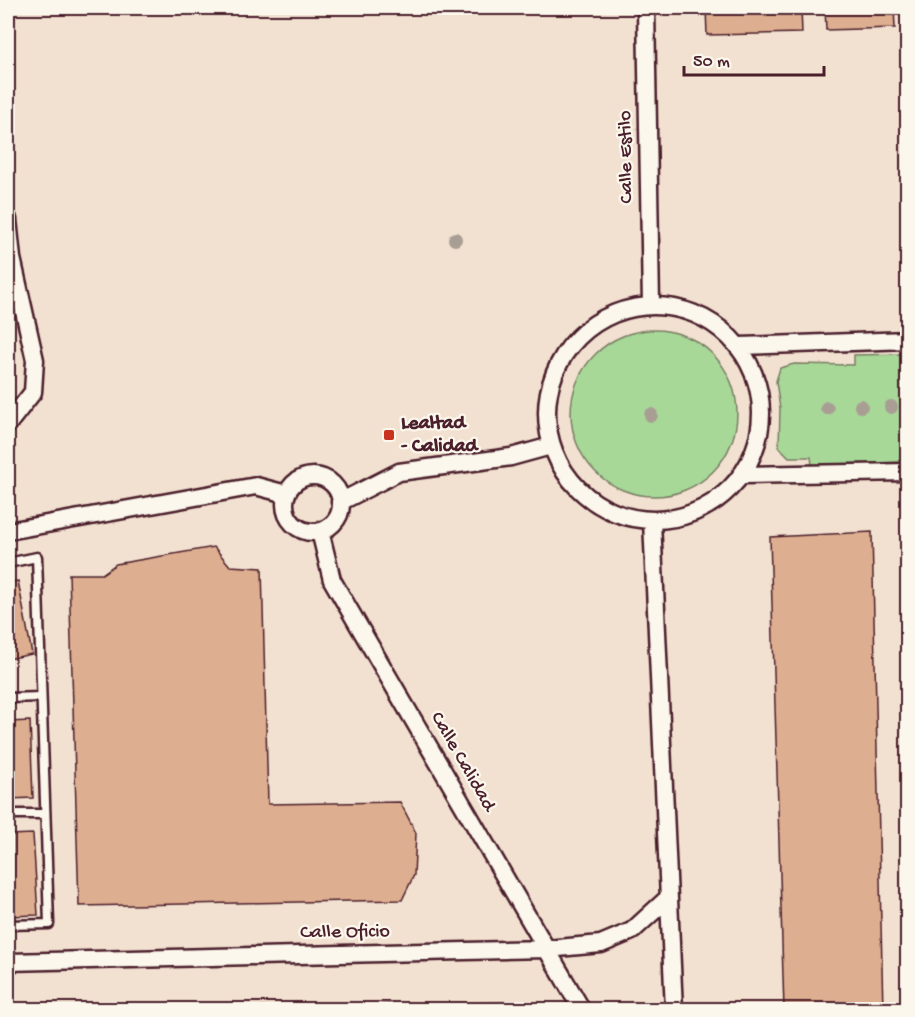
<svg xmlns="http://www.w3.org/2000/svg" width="915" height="1017" font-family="'Gochi Hand',sans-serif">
	<rect width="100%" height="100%" fill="#fbf7ec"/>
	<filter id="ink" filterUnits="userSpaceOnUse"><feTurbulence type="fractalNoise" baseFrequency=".0167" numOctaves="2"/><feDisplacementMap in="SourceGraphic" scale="12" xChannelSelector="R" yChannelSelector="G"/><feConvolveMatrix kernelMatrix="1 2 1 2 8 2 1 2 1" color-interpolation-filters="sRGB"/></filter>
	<g filter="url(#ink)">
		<path fill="#f2e1d0" d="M8,8h899v1001h-899z"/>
		<path fill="#a7d898" stroke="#787c62" stroke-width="1.5" d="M571 413a83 83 0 1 1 166 0a83 83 0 1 1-166 0Z
			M907,354v108l-95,3 -1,-8h-22l-10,-10 1,-38 -4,-28 4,-13 14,-4 60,1v-10z"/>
		<path fill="#deae90" stroke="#4a1f2b" stroke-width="1.5" d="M706,8h95l1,25 -95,2z
			M825,8h69l1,20 -69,2z
			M872,532l11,478h-99l-14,-473z
			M214,547l16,19 32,2 6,236 132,-2 16,31 -2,42 -12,25 -323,6 -10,-332h33l14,-10z
			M18,581l14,73 -24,5v-77z
			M30,721l3,77 -25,1v-77z
			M33,834l5,81 -30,1v-81z
			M512,1002v8h-92v-6z
			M404,1004v6h-60v-4z
			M340,1006v4h-129v-2z"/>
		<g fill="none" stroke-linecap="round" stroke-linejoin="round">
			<g stroke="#4a1f2b" stroke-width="13">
				<path id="lane" d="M8,563l29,-6 12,367 -41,1
					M8,698l33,-1
					M8,814h37"/>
			</g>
			<g stroke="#4a1f2b" stroke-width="21">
				<path id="street" d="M646,8l5,297
					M8,219l4,39 23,102 -2,32 -25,32
					M547 413a107 107 0 1 1 214 0a107 107 0 1 1-214 0Z
					M740,346l168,-6
					M743,475l165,-3
					M285 504a28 28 0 1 1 56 0a28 28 0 1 1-56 0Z
					M340,502l59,-30 112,-15 40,-11
					M652,521l22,489
					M8,531l248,-45 30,8
					M320,531l12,49 250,430
					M8,962l539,-13 54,-5 31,-13 36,-33"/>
			</g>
			<use href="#lane" stroke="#fbf7ec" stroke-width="8"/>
			<use href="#street" stroke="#fbf7ec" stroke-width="16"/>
		</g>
		<g fill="#a99e94">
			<circle cx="455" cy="239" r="7"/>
			<circle cx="861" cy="406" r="7"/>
			<circle cx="891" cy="407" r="7"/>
			<circle cx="827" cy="408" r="7"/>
			<circle cx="651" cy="415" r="7"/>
		</g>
	</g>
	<rect fill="#c8321e" stroke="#fbf7ec" stroke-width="2" x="383" y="429" width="12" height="12" rx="3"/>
	<g text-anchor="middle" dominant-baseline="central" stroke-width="4.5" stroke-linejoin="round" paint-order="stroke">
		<g font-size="20" fill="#4a1f2b" stroke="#fbf7ec">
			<text transform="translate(627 157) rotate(-91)">Calle Estilo</text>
			<text transform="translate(462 762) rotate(60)">Calle Calidad</text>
			<text transform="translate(345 933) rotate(-1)">Calle Oficio</text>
		</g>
		<g font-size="20" font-weight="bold" fill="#4a1f2b" stroke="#fbf7ec" text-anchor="start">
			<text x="401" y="424">Lealtad<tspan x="401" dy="23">- Calidad</tspan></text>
		</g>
	</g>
	<rect width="915" height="1017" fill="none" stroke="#fbf7ec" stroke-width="30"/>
	<rect x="15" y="15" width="885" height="987" fill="none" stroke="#4a1f2b" stroke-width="2" filter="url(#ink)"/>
	<path d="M684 66v9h140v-9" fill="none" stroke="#4a1f2b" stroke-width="3"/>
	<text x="693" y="66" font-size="18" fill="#4a1f2b" stroke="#fbf7ec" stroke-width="4.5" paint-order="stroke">50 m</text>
</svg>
